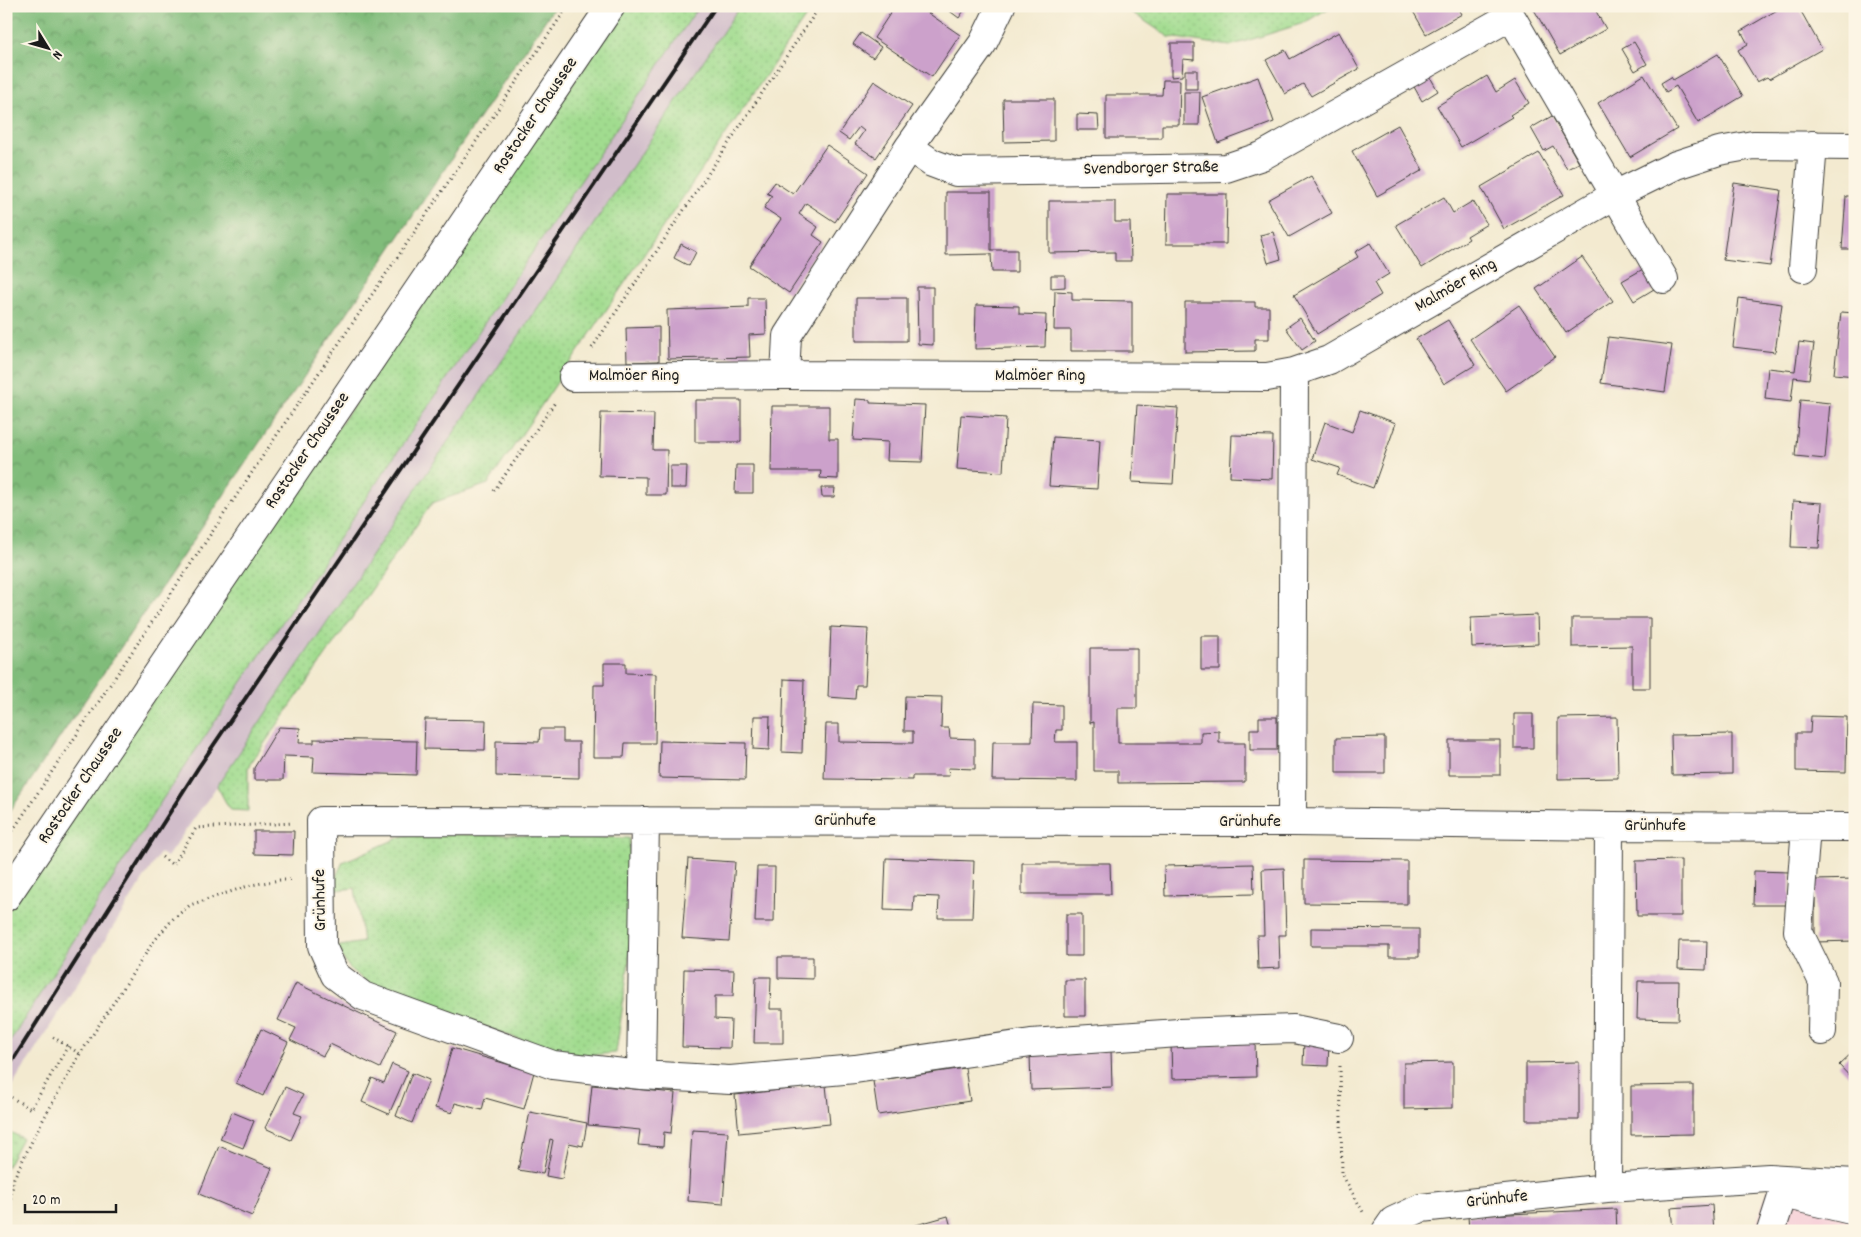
<svg xmlns="http://www.w3.org/2000/svg" width="1861" height="1237" font-family="Dekko,sans-serif">
	<defs>
		<pattern id="grass-dots" width="8" height="8" patternUnits="userSpaceOnUse" patternTransform="scale(1.25)"><rect width="8" height="8" fill="#a1dc8f"/><path d="M2 2h.1M6 6h.1" fill="none" stroke="#8abc7b" stroke-width="1.8" stroke-linecap="round"/></pattern>
		<pattern id="forest-crowns" width="20" height="18" patternUnits="userSpaceOnUse" patternTransform="scale(1.25)"><rect width="20" height="18" fill="#80bc7a"/><path d="M2 6a3 3 0 1 1 6 0M12 15a3 3 0 1 1 6 0" fill="none" stroke="#689863"/></pattern>
	</defs>
	<rect width="100%" height="100%" fill="#fcf5e5"/>
	<filter id="ink" filterUnits="userSpaceOnUse"><feTurbulence type="fractalNoise" baseFrequency=".02" numOctaves="2"/><feDisplacementMap in="SourceGraphic" scale="10" xChannelSelector="R" yChannelSelector="G"/><feConvolveMatrix kernelMatrix="1 2 1 2 8 2 1 2 1" color-interpolation-filters="sRGB"/></filter>
	<filter id="wash" filterUnits="userSpaceOnUse"><feTurbulence type="fractalNoise" baseFrequency=".0096" numOctaves="4" result="noise"/><feDisplacementMap in="SourceGraphic" scale="20" xChannelSelector="R" yChannelSelector="G"/><feGaussianBlur stdDeviation="1.12" result="paint"/><feColorMatrix in="noise" values="0 0 0 0 0 0 0 0 0 0 0 0 0 0 0 0 0 1.4 0 .05"/><feComposite in="paint" operator="in"/></filter>
	<g filter="url(#wash)">
		<rect width="100%" height="100%" fill="#f3ead0"/>
		<path fill="#f6cfd8" d="M1767,1190l88,7v34h-101z"/>
		<path fill="#d1bdca" d="M699,6h41l-523,780 -50,71 -7,-4 -154,243v-48l156,-248z"/>
		<path fill="url(#grass-dots)" stroke="#5e7c56" d="M626,6h73l-537,794 -156,248v-133z
			M740,6h73l-325,478 -56,19 -184,264v44l-18,-1 -13,-24z
			M1122,6h210l-28,17 -74,23 -61,-9z
			M410,833l219,5 1,19 8,40 -22,156 -48,4 -195,-71 -22,-16 -16,-23 28,-5 -8,-54 -26,3 14,-29z
			M6,1130l16,8 -16,30z"/>
		<path fill="url(#forest-crowns)" stroke="#4e6c4b" d="M6,6h549l-549,811z"/>
		<g id="blocks">
			<path fill="#cca1cb" d="M895,6h23l42,29 -28,42 -58,-39z
				M943,6h24l-8,12z
				M1410,6h47l5,8 -36,20z
				M1532,6h61l13,23 -46,26z
				M1784,6h14l24,43 -53,30 -2,-2 -10,5 -19,-32 10,-6 -7,-13z
				M1339,32l20,37 -48,27 -8,-12 -18,10 -19,-34 19,-10 5,9z
				M861,33l20,14 -8,11 -20,-14z
				M1634,42l13,22 -12,7 -13,-22z
				M1171,43h23v17l-11,-1 -1,17 -11,1z
				M1718,54l25,42 -45,27 -22,-37 -10,6 -5,-9 10,-6 2,3z
				M1185,70h12v19h-12z
				M1429,75l9,16 -16,10 -9,-16z
				M1644,75l33,54 -47,28 -32,-54z
				M1487,76l9,16 19,-12 14,23 -19,12 2,2 -51,30 -24,-41z
				M1258,77l16,45 -56,21 -16,-46z
				M1163,80h17l-1,45h-17v13h-56v-43h56z
				M874,81l38,25 -36,52 -21,-14 9,-13 -5,-4 -10,13 -10,-7z
				M1184,92h16l-1,33h-15z
				M1003,99h51v42l-50,1z
				M1077,114l21,1 1,15h-22z
				M1552,116l27,47 -12,6 -14,-23 -9,5 -13,-23z
				M1398,125l25,45 -46,26 -25,-45z
				M827,145l41,28 -33,49 -29,-19 -7,11 19,13 -5,8 10,7 -34,51 -40,-27 32,-47 -17,-11 8,-12 -5,-3 8,-11 18,12z
				M1539,153l25,42 -60,34 -23,-42z
				M1311,176l21,37 -43,24 -21,-37z
				M1734,183l47,7 -11,76 -47,-6z
				M946,192h45v58h26v22h-25l-1,-18 -45,1z
				M1167,194h60l-1,50h-60z
				M1846,196h9v53h-13z
				M1444,197l9,16 20,-12 14,23 -20,12 2,3 -47,29 -26,-43z
				M1049,201h66v21h15l1,39h-16v-9l-66,1z
				M1273,232l8,27 -13,4 -8,-28z
				M1370,243l19,31 -15,9 7,12 -64,39 -23,-39 64,-38 -3,-5z
				M681,244l15,8 -7,14 -15,-8z
				M1582,257l31,44 -47,32 -30,-44z
				M1643,269l11,20 -20,12 -12,-20z
				M1051,275h14v12l-14,1z
				M917,287h16v58l-15,-1z
				M1055,291l17,1v8l60,1v50h-61v-21h-17z
				M748,298h17l1,36 -17,1 1,22 -82,2 -1,-49 81,-3z
				M856,298h51v43h-51z
				M1739,298l43,6 -7,48 -42,-5z
				M1185,302h70v5h14v32h-14v12l-70,1z
				M976,305l43,1v8l27,1 -1,32 -70,2z
				M1519,305l36,52 -49,34 -36,-52z
				M1841,312l14,1v63l-21,-2z
				M1300,318l15,23 -13,9 -16,-22z
				M1448,320l27,45 -31,19 -28,-45z
				M659,327v34l-32,1 -1,-34z
				M1608,337l64,8 -7,47 -64,-9z
				M1799,342l15,2 -5,35 -15,-2 -3,25 -26,-3 3,-31 27,3z
				M856,399l14,1v3l55,2 -3,57 -35,-1 1,-19 -35,-2z
				M695,400h46v42h-46z
				M1800,400l30,3 -5,56 -30,-3z
				M1137,405l41,3 -5,76 -41,-2z
				M772,406h57v33h9v40l-18,-1 1,-7h-50z
				M1360,410l36,13 -23,65 -36,-13 3,-7 -28,-9 13,-37 27,10z
				M601,413l53,1 -1,36h14l-1,45h-20v-18l-47,-1z
				M961,415l45,3 -3,54 -46,-3z
				M1232,435l41,1 -1,43 -42,-2z
				M1053,437l47,3 -3,49 -48,-3z
				M736,465h17v28h-18z
				M670,466h17l-1,22h-16z
				M821,488h14l-1,9h-12z
				M1793,501l29,2 -3,45 -28,-1z
				M1537,615l1,29 -66,3 -1,-29z
				M1572,618h78v70h-18v-42l-60,1z
				M831,627l37,2 -3,56h-9l-1,14 -27,-2z
				M1201,636h19v34h-19z
				M1090,648h47v60h-19v35h83v-11l18,-1v12h26v39l-127,1v-12h-24v-49l-4,1z
				M604,663h22v10l30,1 -1,69h-30l-1,14h-31l1,-72h10z
				M784,679l20,1 -2,73 -20,-1z
				M905,696l37,1 -1,31h8l1,10 25,1v30l-27,-1 1,8h-37v4l-88,-1 2,-55h13v18l74,1v-12h-9z
				M1033,704l29,1v25h-6l-1,12h22v39l-85,-1 1,-38h39z
				M1514,714h19v34h-19z
				M754,716h16l-1,34 -16,-1z
				M1811,716l36,1 -1,55 -50,-1v-38h14z
				M1259,717h18v33h-27v-21h9z
				M1617,717l1,61 -60,1v-61z
				M425,719l61,1 -1,30 -61,-1z
				M279,727l21,1 -1,15h15v-4l103,2 -1,34 -103,-3 1,-15 -30,-1 -1,24h-29v-12z
				M540,729h23v13h16v36l-83,-2v-35l43,1z
				M1732,734v40l-60,1 -1,-40z
				M1385,737v36h-49v-35z
				M1449,740h51v35h-51z
				M660,741l86,2 -1,37 -86,-2z
				M254,831h40l-1,24 -39,-1z
				M886,858l88,3 -2,57h-34l1,-21 -25,-1 -1,15 -29,-1z
				M688,859l47,3 -6,79 -47,-3z
				M1304,860l103,1v43l-103,-1z
				M1681,860v56h-44l-1,-55z
				M1022,863h88l1,31h-89z
				M1253,864l1,30 -89,2 -1,-30z
				M757,867h18l-1,55h-19z
				M1284,868l2,67h-7l1,33 -22,1 -1,-34h7l-2,-66z
				M1754,871l36,1v33h-37z
				M1855,879v62l-40,1v-62z
				M1066,914h16v42h-16z
				M1311,928l108,1v28h-30v-11h-78z
				M1679,941h28l-1,29 -28,-1z
				M778,957h35v22l-35,-1z
				M684,969l50,1 -1,26h-18v23l16,1 -1,28 -48,-1z
				M756,977h15l-1,32h13v34h-29z
				M1065,980h20v36h-20z
				M1638,981h41l-1,39 -41,-1z
				M296,983l101,48 -17,37 -50,-24 -7,12 -33,-16 6,-12 -18,-8z
				M261,1029l27,13 -25,54 -27,-13z
				M1304,1041l25,1 -1,24 -25,-1z
				M1255,1042l1,35 -84,2 -1,-35z
				M452,1048l82,24 -10,37 -39,-11 -3,12 -27,-7 -3,10 -17,-5z
				M1111,1050l1,37 -81,3 -1,-37z
				M1855,1050v32l-16,-17z
				M1453,1062v46l-49,1v-46z
				M1579,1062v58h-53v-57z
				M392,1064l16,7 -19,43 -27,-12 10,-24 12,5z
				M965,1068l5,33 -92,14 -5,-34z
				M412,1073l17,7 -17,43 -16,-7z
				M592,1085l83,8 -4,40 -7,-1 -1,15 -25,-2 2,-15 -52,-5z
				M826,1085l4,39 -91,9 -4,-38z
				M1693,1085v49l-62,1v-49z
				M285,1087l18,8 -9,18 8,3 -11,24 -26,-12z
				M232,1112l22,9 -11,27 -23,-9z
				M530,1112l57,11 -4,23 -14,-3 -7,36 -16,-3 7,-36 -3,-1 -7,35 -25,-4z
				M692,1130l36,2 -5,72 -35,-3z
				M219,1146l53,22 -20,48 -53,-22z
				M1712,1205l2,26h-41l-2,-23z
				M1616,1209l1,22h-148l-1,-15z
				M948,1216l4,15h-54v-1z"/>
		</g>
	</g>
	<g filter="url(#ink)">
		<use href="#blocks" fill-opacity="0" stroke="#3c3b37" stroke-width="1"/>
		<g fill="none" stroke-linecap="round" stroke-linejoin="round">
			<g stroke="#3c3b37" stroke-width="30">
				<path id="minor" d="M1505,6l159,273
					M909,147l23,16 24,9 270,-4 36,-12 249,-140
					M1803,268l10,-123
					M785,375l2,-39 122,-189 74,-104 18,-37
					M573,377l212,-2 482,2 27,-5 35,-12 286,-165 61,-30 43,-14 34,-6 102,1
					M1292,822l2,-450
					M1806,827l-8,104 25,51 -1,49
					M1339,1038l-45,-9 -115,4 -148,10 -176,26 -125,11 -89,-5 -88,-10 -190,-69 -28,-21 -13,-29 -1,-125 971,1 317,4 246,1
					M641,1075l4,-254
					M1607,1188l2,-362
					M1386,1231l7,-10 28,-13 186,-20 162,-10 86,5
					M1771,1231l12,-37 72,17"/>
			</g>
			<g stroke="#3c3b37" stroke-width="30">
				<path id="major" d="M6,897l605,-891"/>
			</g>
			<path stroke="#3c3b37" stroke-width="3" stroke-dasharray="1 4" stroke-linecap="butt" d="M592,348l228,-342
				M494,491l62,-90
				M7,839l290,-434 271,-399
				M162,857l11,8 23,-37 97,-5
				M53,1037l27,17
				M1340,1066l2,108 21,38
				M7,1095l24,14 37,-63
				M6,1228l8,-50 25,-51 41,-73 74,-113 19,-22 17,-14 61,-20 29,-5h13"/>
			<use href="#minor" stroke="#fff" stroke-width="28"/>
			<use href="#major" stroke="#fff" stroke-width="28"/>
			<path stroke="#1c1c1c" stroke-width="4" d="M6,1071l192,-303 518,-762"/>
		</g>
	</g>
	<g text-anchor="middle" dominant-baseline="central" stroke-width="4" stroke-linejoin="round" paint-order="stroke">
		<g font-size="18" fill="#1c1c1c" stroke="#fcf5e5">
			<text transform="translate(536 116) rotate(-56)">Rostocker Chaussee</text>
			<text transform="translate(1151 169) rotate(-1)">Svendborger Straße</text>
			<text transform="translate(1456 286) rotate(-30)">Malmöer Ring</text>
			<text x="634" y="376">Malmöer Ring</text>
			<text x="1040" y="376">Malmöer Ring</text>
			<text transform="translate(308 451) rotate(-56)">Rostocker Chaussee</text>
			<text transform="translate(81 786) rotate(-56)">Rostocker Chaussee</text>
			<text x="845" y="821">Grünhufe</text>
			<text x="1250" y="822">Grünhufe</text>
			<text x="1655" y="826">Grünhufe</text>
			<text transform="translate(321 900) rotate(-91)">Grünhufe</text>
			<text transform="translate(1497 1200) rotate(-6)">Grünhufe</text>
		</g>
	</g>
	<rect width="1861" height="1237" fill="none" stroke="#fcf5e5" stroke-width="25"/>
	<g transform="translate(48 48) rotate(127)" stroke="#fcf5e5" stroke-width="4" paint-order="stroke">
	<path d="M0-4L9 19L0 12L-9 19Z" fill="#1c1c1c"/>
	<text y="-8" font-size="14" font-weight="bold" text-anchor="middle" fill="#1c1c1c">N</text>
	</g>
	<path d="M25 1204v8h91v-8" fill="none" stroke="#1c1c1c" stroke-width="2.5"/>
	<text x="32" y="1204" font-size="15" fill="#1c1c1c" stroke="#fcf5e5" stroke-width="4" paint-order="stroke">20 m</text>
</svg>
